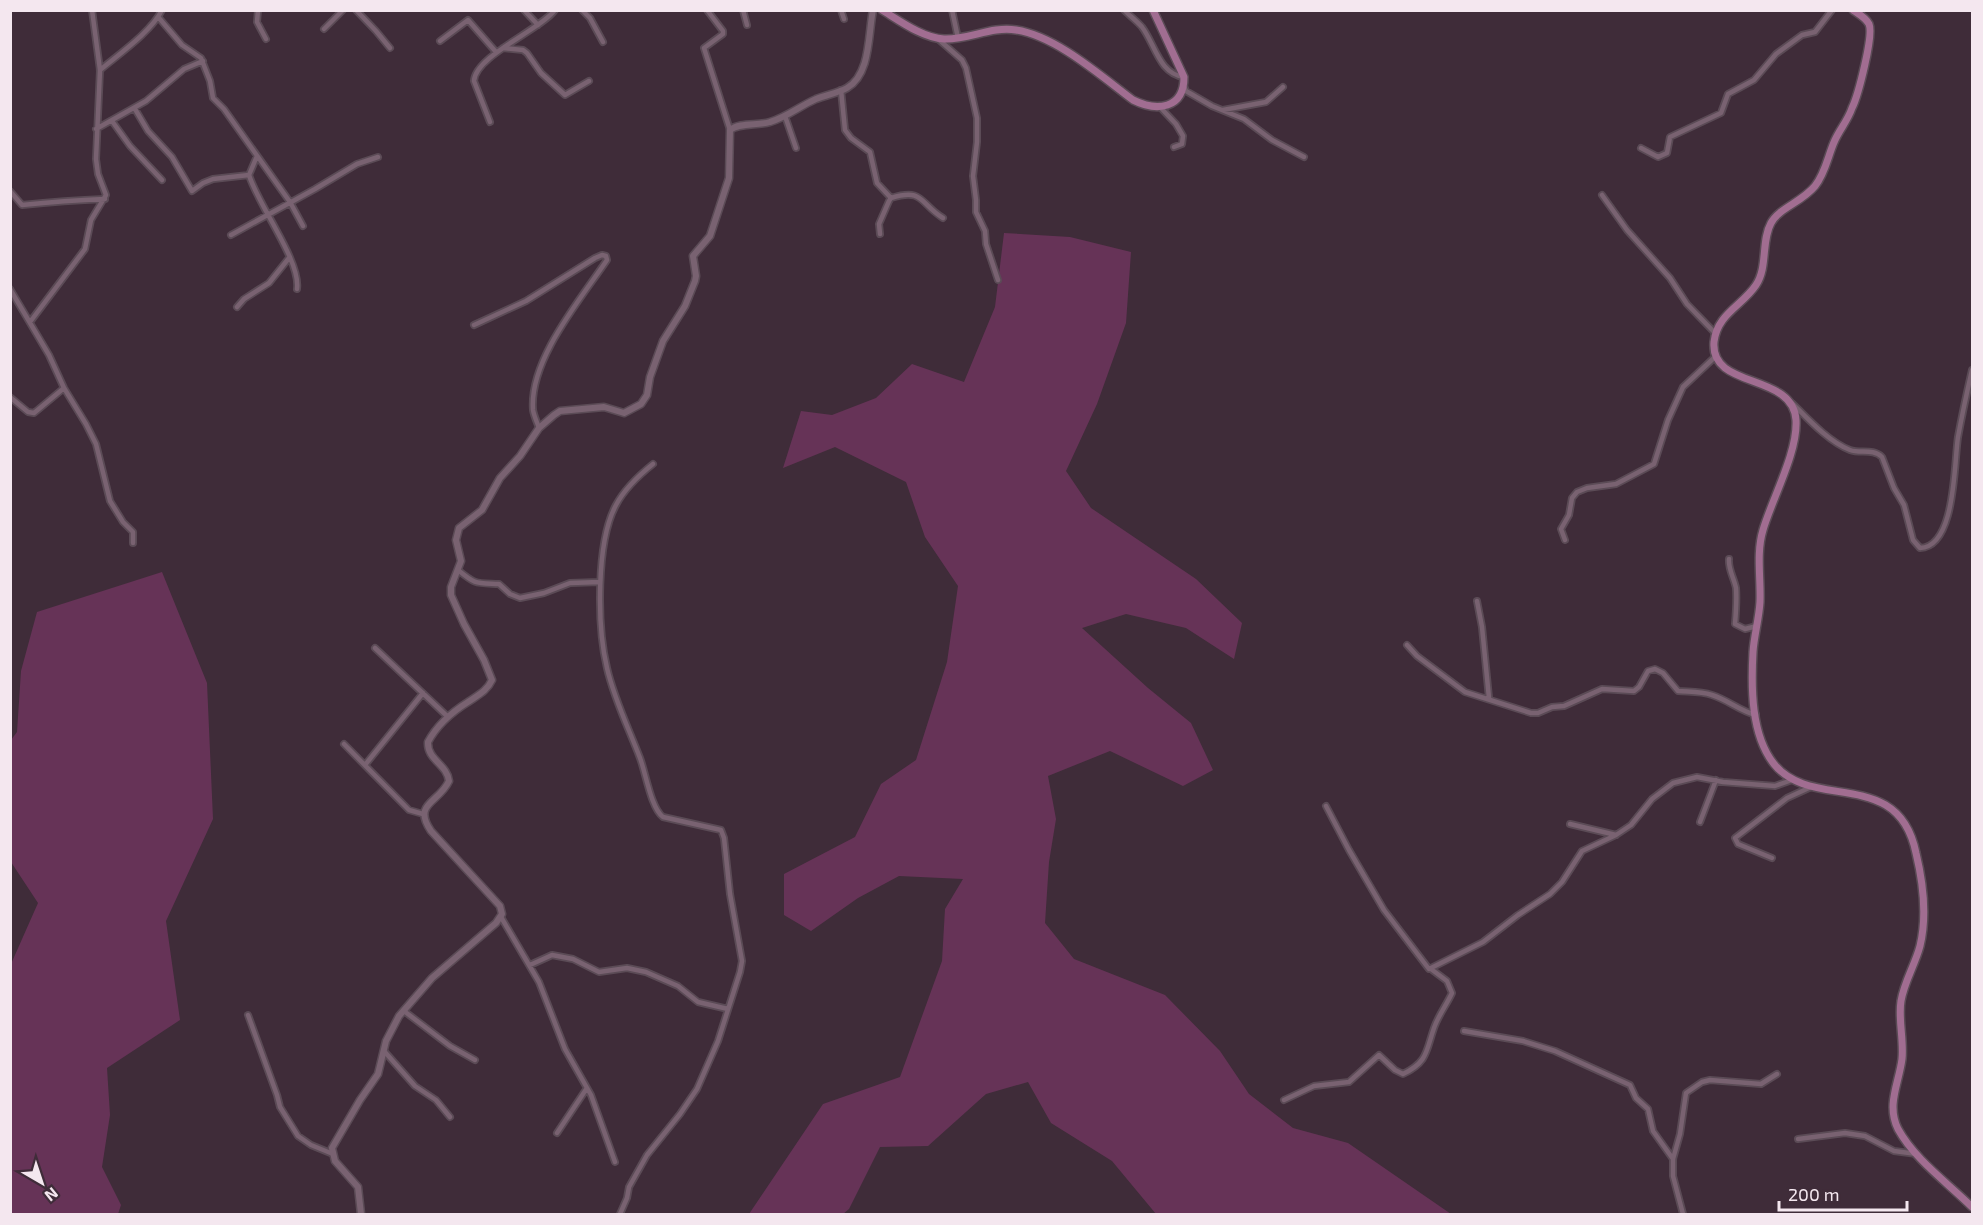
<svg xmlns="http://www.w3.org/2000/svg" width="1983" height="1225" font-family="'Exo 2',sans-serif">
	<rect width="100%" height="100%" fill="#3f2c39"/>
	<path fill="#663357" d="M1004,233l66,4 61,15 -5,71 -29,81 -31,67 25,37 105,71 46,44 -8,36 -48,-31 -60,-14 -44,14 66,60 43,35 22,47 -30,16 -73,-35 -62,25 8,43 -7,43 -4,61 29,36 91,36 55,56 29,43 44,34 55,15 103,71h-295l-44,-53 -61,-38 -23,-41 -42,12 -58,52 -48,1 -31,62 -6,5h-94l74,-110 77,-27 42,-116 3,-52 18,-30 -64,-3 -41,22 -47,33 -27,-16v-41l71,-37 26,-53 35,-24 31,-98 11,-76 -33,-49 -19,-55 -71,-35 -52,21 18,-57 31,4 44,-17 36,-34 52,18 31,-75z
		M162,572l45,111 6,136 -47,102 14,99 -73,48 3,47 -8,52 19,38 -3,9h-107v-250l27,-61 -27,-41v-122l6,-8 4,-61 16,-59z"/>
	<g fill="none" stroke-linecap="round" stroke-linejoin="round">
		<g stroke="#5b4b56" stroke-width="8">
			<path id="minor" d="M258,10l-1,12 9,17
				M356,10l20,21 14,17
				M524,10l14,15
				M582,10l8,8 13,24
				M707,10l16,21v3l-19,14 26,82
				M743,10l4,15
				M841,10l3,9
				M952,10l6,28
				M1124,10c6,6 13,11 18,17 13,17 17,47 42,50
				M159,18l23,27 19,13 9,23 3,17 11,11 66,93 13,24
				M324,29l19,-19
				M937,38l25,22 4,8 11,50v24l-4,34 3,24v12l9,19 1,13 12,36
				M440,41l28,-21 28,32
				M503,48l20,2 4,3 14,20 24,22 24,-14
				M100,70c19,-16 51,-38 62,-60
				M1184,86l2,5 26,15 32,13 28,21 32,17
				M841,90l4,40 6,8 19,14 7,31 14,15
				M1160,107l16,17 7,12 -1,8 -8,3
				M135,109l13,22 24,26 20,34 11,-8 10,-4 36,-4
				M1223,110l43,-8 17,-15
				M785,116l11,32
				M112,121l18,25 32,34
				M490,122l-16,-41c1,-25 66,-51 81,-71
				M96,129l50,-28 38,-32 19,-8
				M1641,148l17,9 9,-4 3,-16 51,-24 7,-19 26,-14 22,-26 26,-19 13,-3 17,-22
				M257,156l-8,19c9,30 52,86 48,114
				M10,191l12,14c28,-3 55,-5 83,-6
				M1602,195l25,35 43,48 17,26 29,30
				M880,234l-1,-10 10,-23 2,-3c33,-10 28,5 52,20
				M231,235l84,-46 42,-25 21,-7
				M10,289l39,66 15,33 22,36 10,20 14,57 13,21 10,10v11
				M237,307l7,-8 25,-16 20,-25
				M30,322l55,-73 6,-29 15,-25 -8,-21 -2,-15 4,-89 -8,-60
				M474,325l52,-24 69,-43 7,-3 4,1 1,4c-27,40 -78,100 -74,150 1,6 4,12 6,18
				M10,397l18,15 6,1 30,-25
				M1793,404c15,15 36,38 57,46 10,4 23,-2 32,7l12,31 10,17 9,35 7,8c36,-1 34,-86 38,-111 4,-22 9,-45 14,-67
				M1565,540l-4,-11 8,-14 3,-17 5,-6 10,-4 29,-4 38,-20 14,-44 15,-33 33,-31
				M1729,559c-1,10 5,19 7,29 1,12 0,24 -1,36l10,5 12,-3
				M458,570c18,15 18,13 41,14l11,10 10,4 24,-5 26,-10 30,-1
				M1477,601l5,26 7,71
				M1407,645l10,11 48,36 66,21h7l14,-6 12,-1 38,-17 32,2 5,-4 9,-16 7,-2 8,4 15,18c12,1 22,0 34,4 16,5 28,16 44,20
				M375,648l73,69
				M344,744l65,66 14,4
				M365,765l58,-72
				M1326,806l23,44 35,60 45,59 54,-27 35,-27 32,-21 12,-12 20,-31 34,-16 15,-10 21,-26 21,-16 24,-6 26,5 52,4 17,-6
				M1700,822l16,-42
				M1570,824l46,11
				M1772,858l-34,-14 -3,-6 52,-40 24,-11
				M501,917l38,65 26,67 26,46 24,67
				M530,965l22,-10 21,4 26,13 28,-4 19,4 32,14 20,16 30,7
				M404,1011l46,35 25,14
				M248,1015l29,80 3,12 18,29 13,9 22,9
				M1464,1031l59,10 32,10 75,34 6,13 12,11 5,22 20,28
				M384,1051l31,35 21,14 14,17
				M1284,1100l30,-14 35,-4 30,-27 16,15 8,4c25,-12 23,-23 31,-46 4,-12 13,-24 18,-35l-5,-12 -16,-12
				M557,1133l30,-45
				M1798,1139l47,-6 20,3 29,15 23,3
				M620,1214l7,-16 2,-11 18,-32 33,-41 17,-25 21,-48 22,-69 2,-11 -12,-67 -6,-56 -3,-8 -58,-13c-12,-9 -17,-43 -23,-59 -11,-29 -26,-59 -33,-90 -10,-42 -11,-126 9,-163 9,-17 22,-29 37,-41
				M1683,1214l-10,-38v-17l7,-25 6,-41 16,-11 8,-2 51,4 16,-10"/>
		</g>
		<g stroke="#5b4b56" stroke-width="9">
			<path id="tertiary" d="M361,1214l-3,-27 -23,-26 -3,-13 28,-48 18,-26 8,-33 13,-25 33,-38 64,-55 6,-9 -2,-8 -69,-75c-19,-28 8,-28 18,-50 -2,-17 -22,-21 -21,-39 9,-17 24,-30 40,-40 10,-7 19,-11 24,-22l-8,-20 -20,-36 -13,-29v-8l10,-26 -5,-21 3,-12 23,-18 18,-32 20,-22 19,-28 15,-13 6,-4 44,-4 20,6 17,-9 6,-9 3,-18 13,-36 22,-35 10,-25 1,-5 -3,-20 17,-20 19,-58 1,-48c10,-8 28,-4 40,-8 17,-5 30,-16 46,-23 10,-4 22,-6 31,-11 24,-14 21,-54 26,-78"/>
		</g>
		<g stroke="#5b4b56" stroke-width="10">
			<path id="secondary" d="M882,10c18,11 41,28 62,29 25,1 47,-13 72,-9 40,6 85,46 117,70 24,12 51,9 51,-23l-31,-67
				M1853,10c6,4 13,8 16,14 5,11 -11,72 -17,84 -4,12 -12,21 -17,32 -7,15 -9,32 -20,46 -13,16 -36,22 -44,37 -10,18 -3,44 -15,62 -14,21 -39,29 -42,57 -4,48 79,30 82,78 2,32 -24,79 -33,110 -7,23 -2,49 -3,72 -1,17 -6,34 -7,50 -2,36 -2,83 21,112 38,48 124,2 142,89 7,29 11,64 4,93 -5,19 -16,36 -19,55 -3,18 3,39 1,58 -3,24 -16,46 -4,70 17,31 50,54 74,78"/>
		</g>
		<use href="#minor" stroke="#796271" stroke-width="4.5"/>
		<use href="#tertiary" stroke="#796271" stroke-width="6"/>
		<use href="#secondary" stroke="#a16d91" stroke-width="7"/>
	</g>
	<rect width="1983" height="1225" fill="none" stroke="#f4e7ef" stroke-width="24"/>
	<g transform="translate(42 1183) rotate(141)" stroke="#3f2c39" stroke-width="4.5" paint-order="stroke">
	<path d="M0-4.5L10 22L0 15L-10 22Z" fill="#f4e7ef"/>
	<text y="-9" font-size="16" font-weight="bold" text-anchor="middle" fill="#f4e7ef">N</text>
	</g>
	<path d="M1779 1201v9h128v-9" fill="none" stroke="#f4e7ef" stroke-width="3"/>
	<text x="1788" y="1201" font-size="18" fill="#f4e7ef" stroke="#3f2c39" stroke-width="4.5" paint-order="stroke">200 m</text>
</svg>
